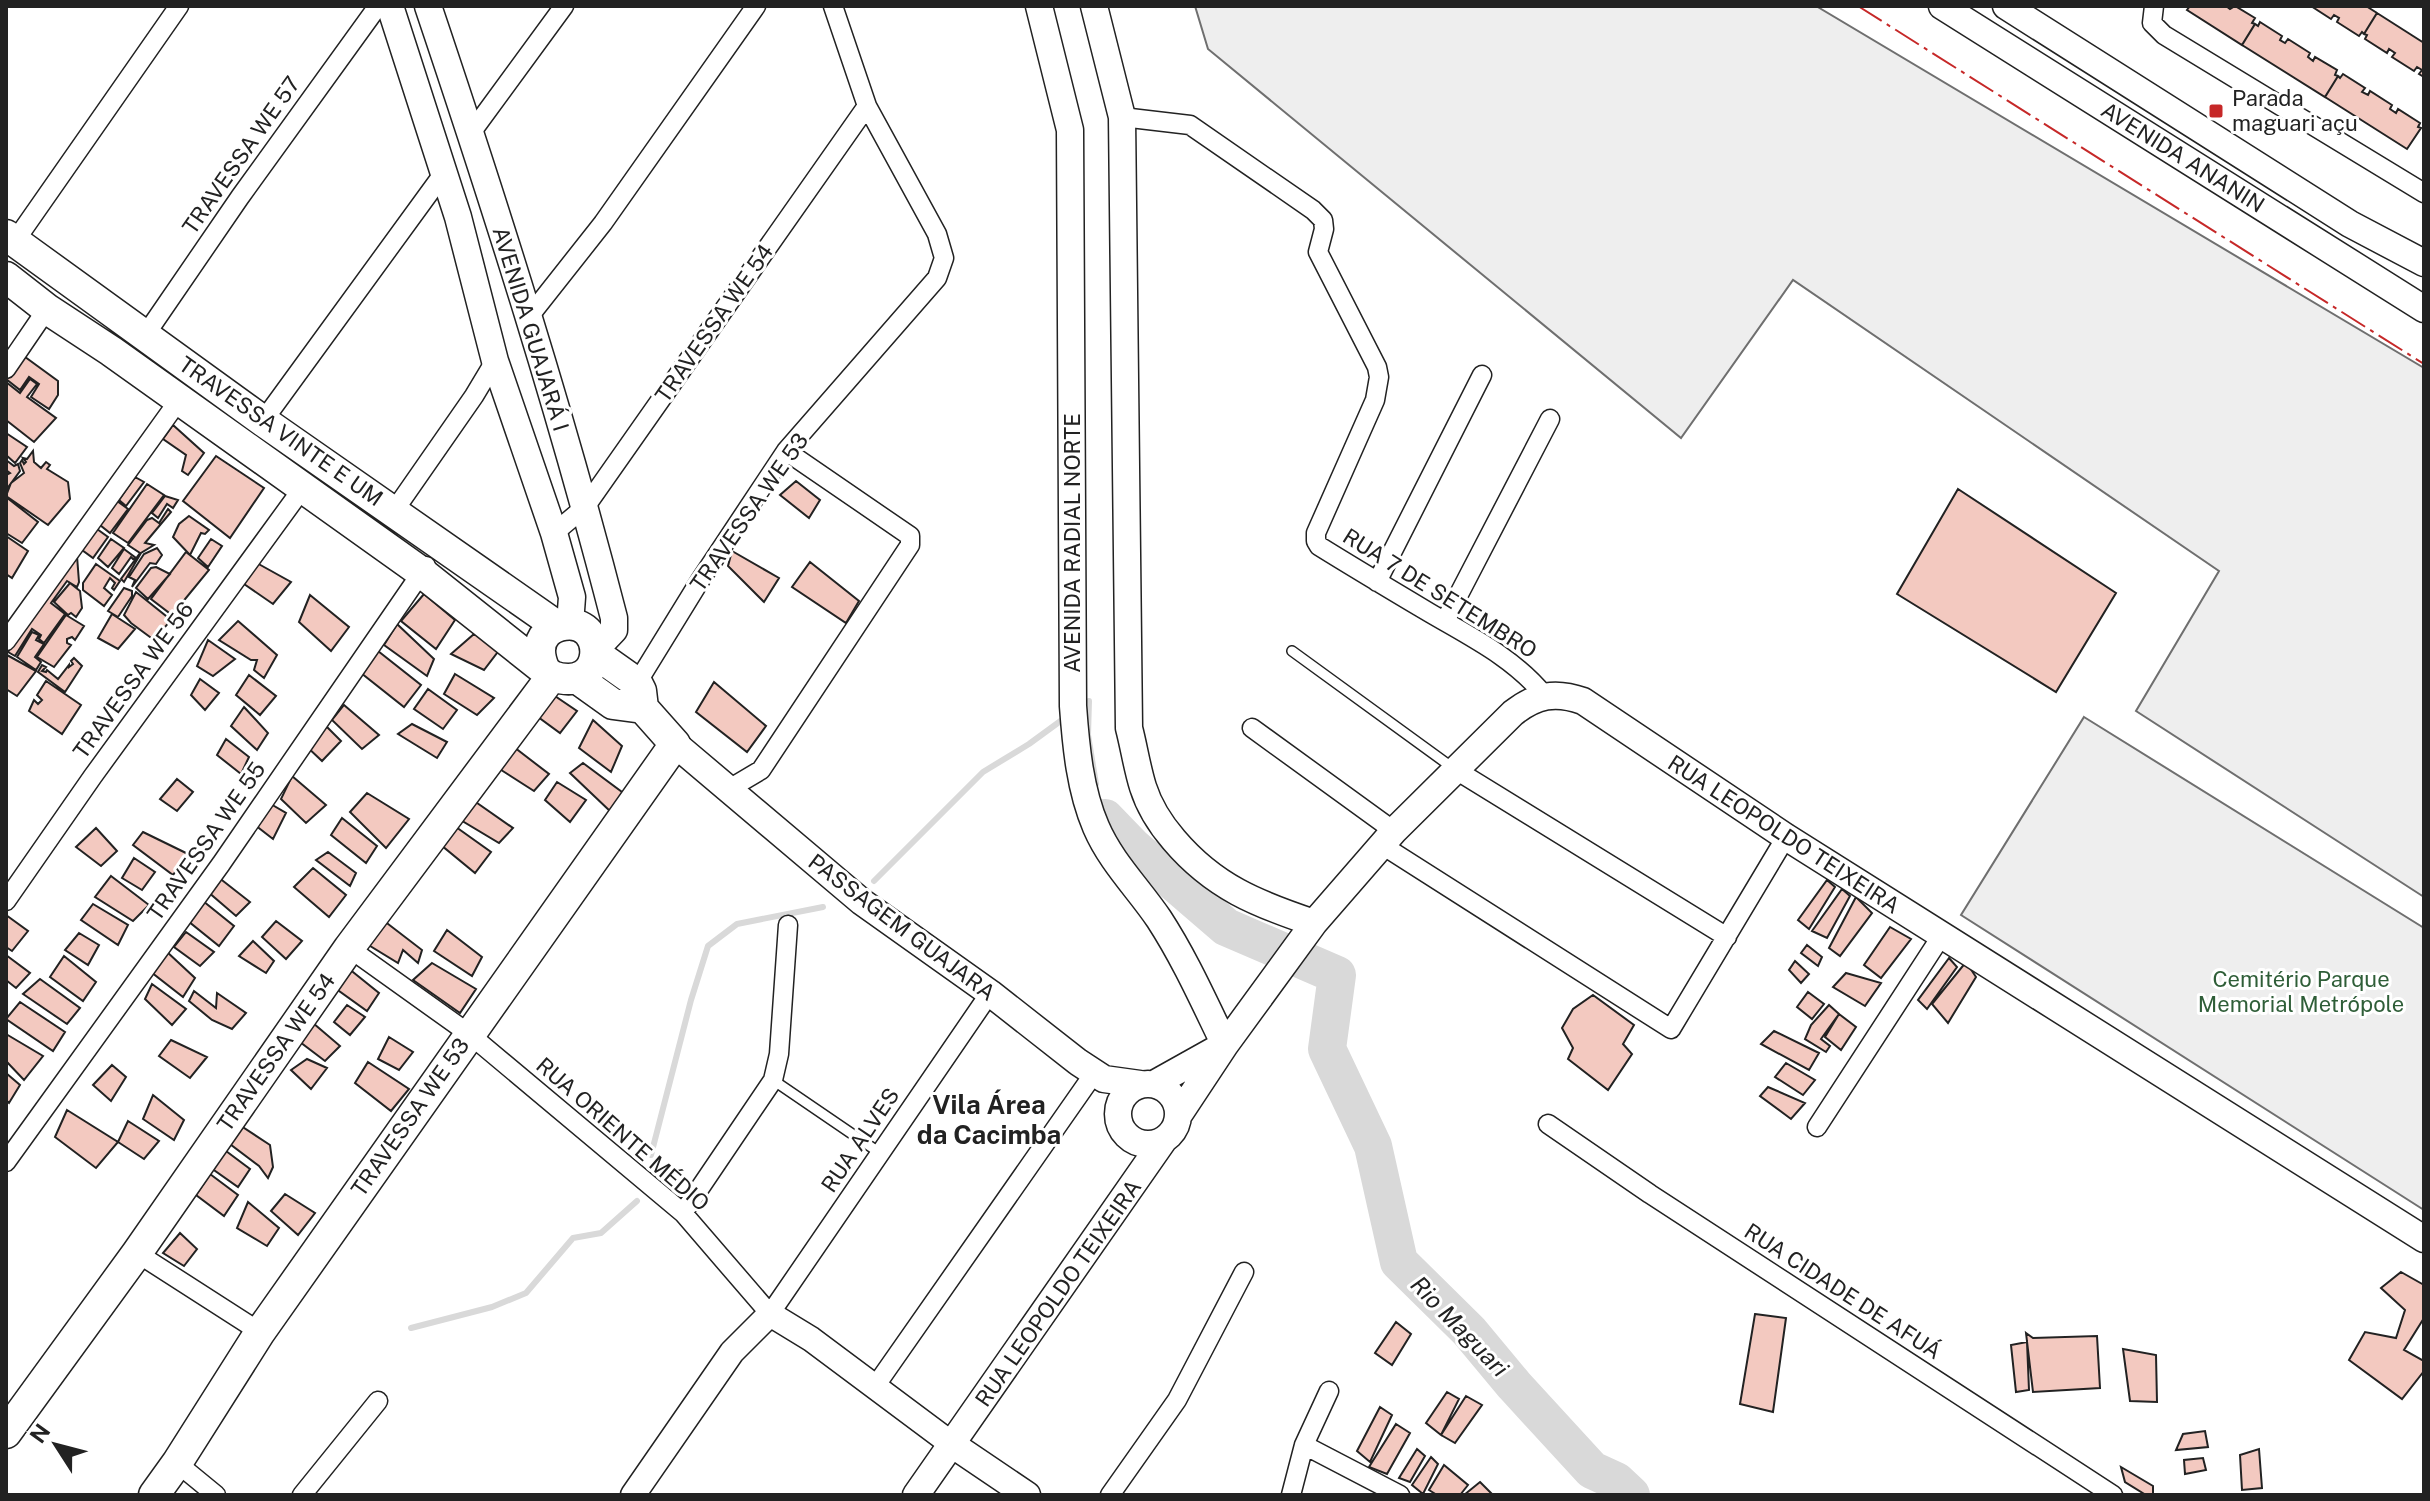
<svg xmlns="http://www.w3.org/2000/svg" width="2430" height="1501" font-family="'Public Sans',sans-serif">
	<rect width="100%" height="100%" fill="#fff"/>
	<path fill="#eee" stroke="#6f6f6f" stroke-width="2" d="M1195,6h621l608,362v529l-288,-186 83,-140 -426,-291 -112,158 -473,-389z
		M2084,717l340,211v282l-463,-295z"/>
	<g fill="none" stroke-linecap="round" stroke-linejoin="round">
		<path stroke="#d9d9d9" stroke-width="6" d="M1089,701l-1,34 8,49
			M874,881l109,-109 46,-28 37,-27
			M651,1155l40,-155 17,-54 29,-22 86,-17
			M411,1328l81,-21 34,-14 47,-55 28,-5 36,-32"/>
		<path stroke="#d9d9d9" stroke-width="38" d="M1105,818l28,29 93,80 111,48 -10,74 46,97 26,116 70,69 45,54 78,85 24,11 15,14"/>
	</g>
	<path fill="#f3c9c0" stroke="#222" stroke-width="2" d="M2190,6h36l4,3 5,-3 20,12 -3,5 3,1 -13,21 -55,-35z
		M2311,6h55l11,7 -13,21 -2,-2 -3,4 -22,-14 2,-4 -5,-3 -3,4z
		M2377,13l47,30v34l-5,-3 3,-4 -5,-3 -3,4 -22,-14 3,-4 -6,-4 -2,4 -22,-14 2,-4 -3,-1z
		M2260,22l22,14 -2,4 5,3 3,-4 22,14 -2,4 5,4 2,-4 22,13 -2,5 3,1 -13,21 -83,-52 13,-21 3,2z
		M2343,74l22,14 -3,4 6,3 2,-4 22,14 -2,4 6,4 2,-4 22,14 -2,4 3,1 -14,21 -82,-52 13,-21 2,2z
		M21,354l37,27v14l-9,14 -18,-12 8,-13 -10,-7 -9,13 -14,-11z
		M30,379l7,5 -10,13 29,21 -22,24 -28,-22v-38l14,11z
		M173,425l31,28 -16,22 -6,-4 4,-16 -23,-16z
		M6,433l21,14 -12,16 -9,-8z
		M33,451l1,11 7,6 5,-6 4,3 -3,4 21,13 2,17 -22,26 -42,-29 5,-13 13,-10 -4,-10 2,-3 2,4 2,-2 -3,-4 4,1z
		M216,456l48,32 -34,50 -47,-37z
		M6,460l8,6 4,-2 2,7 -14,19v-15l4,-2 -4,-3z
		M135,477l9,5 -18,24 -7,-6z
		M796,481l24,19 -11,18 -29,-23z
		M147,484l17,11 -36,48 -15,-10z
		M1958,489l158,104 -60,99 -159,-98z
		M165,496l13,4 -5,8 -6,-4 -9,14 -6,-5z
		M6,497l32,25 -16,21 -16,-10z
		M117,501l11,8 -18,24 -10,-8z
		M168,509l3,3 -26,31 9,2 -13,8 -17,29 -3,-3 19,-26 -12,-8 19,-25 5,-2 7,5z
		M189,516l20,14 -4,4 -4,-1 -11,22 -17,-18 6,-13z
		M97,529l11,8 -15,21 -11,-8z
		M6,536l22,15 -16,27 -6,-4z
		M111,539l13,9 -16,19 -10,-9z
		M211,539l11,7 -14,21 -10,-9z
		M157,548l5,7 -6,9 -6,-1 -18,24 3,-7 -6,-3 15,-23z
		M124,549l12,9 -3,1 -2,-2 -12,17 -7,-6z
		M732,551l47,27 -15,24 -36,-36z
		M186,552l23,18 -37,45 -21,-16z
		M77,556l2,26 -2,5 -10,-6 -16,22 14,11 -21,29 -5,-4 2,-4 -9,-6 -17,27 -7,-4z
		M255,562l36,20 -18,22 -29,-20z
		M810,562l49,39 -13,22 -54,-36z
		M96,564l24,17 -6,9 -2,-2 3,-5 -5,-5 -6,10 8,7 -8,11 -21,-16v-7z
		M156,567l14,7 -22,25 -12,-11 15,-20z
		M70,583l10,8 2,17 -6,9 -5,-4 -3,2 -14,-13z
		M124,588l8,3v5l-14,21 -10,-6z
		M136,592l35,28 -17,20 -23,-17 -7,-8z
		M424,594l31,26 -19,29 -35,-28z
		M310,595l39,32 -18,24 -32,-29z
		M112,614l23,15 -17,20 -20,-11z
		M66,615l18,11 -9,14 -3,-3 -5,2v4l4,2 -17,22 -17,-10z
		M238,621l39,34 -13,23 -10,-8 3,-10h-6l-32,-20z
		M397,624l37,35 -7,17 -43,-31z
		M32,632l7,3 -3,5 8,4 -9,13 6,5 -5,8 -19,-13z
		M474,634l26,15 -16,21 -33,-16z
		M208,640l27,19 -22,17 -16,-10z
		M378,651l43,34 -17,22 -48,-38z
		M7,655l29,16 -19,25 -11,-7z
		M74,658l8,8 -17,26 -27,-20 4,-7 4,2 -4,4 4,1 1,-2 11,9 11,-14v2l4,-3 -2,-3z
		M455,674l39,24 -17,17 -33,-21z
		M249,675l27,21 -16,19 -24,-20z
		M200,679l19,14 -14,17 -14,-15z
		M46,681l35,24 -19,29 -33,-23 5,-11 4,4 4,-4 -5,-5z
		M714,682l52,44 -19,26 -51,-40z
		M428,689l29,21 -14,19 -29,-20z
		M549,692l28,19 -17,22 -26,-19z
		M344,705l35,30 -17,14 -30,-29z
		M244,707l24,26 -11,17 -26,-24z
		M593,720l29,26 -11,26 -32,-24z
		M323,723l18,18 -19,20 -17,-16z
		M412,724l35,18 -10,16 -39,-24z
		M226,739l23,18 -8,17 -24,-19z
		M510,744l39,30 -15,17 -36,-23z
		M583,763l43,32 -14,18 -42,-40z
		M292,776l34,29 -20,18 -25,-24z
		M177,779l16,13 -16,19 -17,-12z
		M557,782l29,18 -16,22 -25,-22z
		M367,793l42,26 -23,29 -36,-36z
		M470,798l43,30 -14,15 -45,-27z
		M269,803l17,10 -13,26 -18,-14z
		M342,818l35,28 -11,17 -35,-28z
		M456,827l35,25 -16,21 -34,-28z
		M96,828l21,23 -16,15 -25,-19z
		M143,832l45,22 -15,21 -40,-30z
		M328,852l28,21 -6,13 -34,-26z
		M134,858l21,14 -13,18 -20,-12z
		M313,868l33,27 -17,22 -35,-30z
		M111,876l38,29 -16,16 -38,-24z
		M218,877l32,25 -14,14 -29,-25z
		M1827,880l8,7 -26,42 -11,-9z
		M1842,889l8,7 -23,42 -15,-7z
		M1856,897l16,16 -32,43 -11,-8z
		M203,901l31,25 -15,20 -31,-25z
		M93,904l35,21 -10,20 -37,-25z
		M6,915l22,16 -16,20 -6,-4z
		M379,917l43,33 -4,13 -15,-13 -5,13 -36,-22z
		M276,921l26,20 -16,18 -24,-22z
		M1890,927l21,12 -30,39 -17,-13z
		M447,930l35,27 -10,19 -38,-25z
		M186,932l28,20 -14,14 -26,-19z
		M79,933l20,12 -11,20 -23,-15z
		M253,941l21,20 -8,12 -27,-17z
		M1807,945l15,12 -4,9 -17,-13z
		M166,951l29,27 -12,19 -32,-25z
		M6,955l24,18 -14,15 -10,-8z
		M64,956l32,26 -13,19 -33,-24z
		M1949,958l8,9 -30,42 -9,-9z
		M1795,961l14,13 -8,9 -12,-13z
		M1966,962l10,15 -28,46 -16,-19z
		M432,963l44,26 -16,24 -47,-33z
		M343,964l36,29 -12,18 -39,-28z
		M1846,973l35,10 -16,23 -32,-19z
		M40,979l40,29 -13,16 -44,-30z
		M152,984l34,25 -14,16 -27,-26z
		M194,991l22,17 1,-15 29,20 -14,16 -20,-9 -23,-19z
		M1808,992l16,12 -12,15 -15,-12z
		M1593,995l41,30 -11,19 9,10 -24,36 -40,-31 5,-11 -11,-20 11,-19z
		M20,1002l45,30 -12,19 -47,-32z
		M347,1005l18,12 -15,18 -16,-13z
		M1829,1005l10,9 -18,25 9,7 -4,6 -21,-13 6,-14z
		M1839,1014l17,13 -15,23 -16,-13z
		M313,1023l27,23 -15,15 -25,-19z
		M1774,1031l45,22 -10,17 -48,-26z
		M6,1034l37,22 -19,24 -18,-19z
		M389,1037l24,15 -14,18 -21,-11z
		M171,1040l36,17 -17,21 -31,-22z
		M307,1059l20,9 -16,21 -20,-19z
		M368,1062l41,27 -18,22 -36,-28z
		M1786,1063l29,17 -12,15 -28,-18z
		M112,1065l14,12 -15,24 -18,-16z
		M6,1073l14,12 -11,18 -3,-3z
		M1768,1087l37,16 -14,16 -31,-23z
		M153,1095l31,25 -10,20 -31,-21z
		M67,1110l51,32 -22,26 -41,-31z
		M128,1121l31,20 -15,18 -26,-17z
		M235,1122l35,23 3,22 -5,11 -9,-12 -37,-28z
		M218,1145l32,24 -12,18 -34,-24z
		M210,1174l28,21 -14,21 -28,-21z
		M285,1194l30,19 -17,22 -27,-24z
		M248,1202l31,26 -12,18 -30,-18z
		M180,1233l17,16 -13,17 -21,-13z
		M2401,1272l23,13v33l-20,32 20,11v10l-22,28 -53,-39 16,-28 31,6 9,-28 -24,-22z
		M1755,1314l31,4 -13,94 -33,-8z
		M1396,1322l15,12 -19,31 -17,-12z
		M2026,1333l7,5 64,-2 3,52 -67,4z
		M2027,1342l2,48 -13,2 -5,-47z
		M2123,1349l33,6 1,47 -27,-1z
		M1447,1392l12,7 -18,36 -15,-12z
		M1466,1396l16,9 -27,38 -14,-8z
		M1380,1407l12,8 -22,47 -13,-11z
		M1396,1424l14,9 -23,41 -18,-7z
		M2205,1431l3,16 -32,3 7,-16z
		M1417,1449l8,7 -15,26 -11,-4z
		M2259,1449l3,39 -20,2 -2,-35z
		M1431,1457l7,7 -15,30 -11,-9z
		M2203,1458l3,12 -21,4 -1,-14z
		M1444,1465l24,20 -8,10h-23l-8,-5z
		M2121,1467l32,19v8l2,1h-9l-21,-13z
		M1480,1482l13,13h-29z"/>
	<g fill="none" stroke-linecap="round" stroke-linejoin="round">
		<g stroke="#222" stroke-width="12">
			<path id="service" d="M1292,651l161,117
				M773,1080l107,73"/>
		</g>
		<g stroke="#222" stroke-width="21">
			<path id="minor" d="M2154,6l-2,17 12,12 260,158
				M1122,117l68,8 123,85 10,10 1,9 -6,23 59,115 2,10 -4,23 -59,133v8l3,5c37,23 74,45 111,67 41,24 84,45 114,82
				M471,133l93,-127
				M15,241l164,-235
				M528,318l75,-95 153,-217
				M146,334l94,-137 138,-191
				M6,369l41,-60
				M263,421l180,-247
				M394,511l80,-115 21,-35
				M554,533l32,-27 281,-400
				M1377,582l105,-207
				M1445,621l105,-202
				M6,641l173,-241
				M637,683l64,-104 85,-128 151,-173 7,-20 -7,-24 -70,-128 -34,-100
				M1252,728l142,103
				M1456,770l271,167
				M729,789l32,-19 149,-225v-9l-124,-85
				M1382,845l289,184 115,-192
				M6,901l87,-125 209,-287
				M349,948l119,85 215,180 87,101 220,-321
				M1548,1124l102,70 463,301
				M1817,1127l125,-192
				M6,1162l215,-298 205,-298
				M683,1213l90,-133 6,-26 9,-129
				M137,1253l123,79
				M874,1388l214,-306
				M1304,1445l96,50
				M177,1463l39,32
				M302,1495l76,-94
				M1110,1495l67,-95 67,-128
				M1291,1495l13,-50 25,-54"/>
		</g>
		<g stroke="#222" stroke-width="27">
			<path id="tertiary" d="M633,1495l99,-143 38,-38 41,25 142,106"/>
		</g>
		<g stroke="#222" stroke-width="29">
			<path id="secondary" d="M390,6l68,211 37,144 59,172 18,64 -2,27
				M428,6c68,202 133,406 186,612v12l-18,19
				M1039,6l31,124 3,576c3,41 7,84 23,121 15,35 42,61 63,92 26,40 45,83 66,126
				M1094,6l28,111 7,611c5,19 8,40 14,59 6,19 18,38 31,53 40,47 83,64 140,83
				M1942,6l482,303
				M2006,6l344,218 74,39
				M675,744l187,158 128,91 88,69 26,17 36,5
				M1118 1114a30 30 0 1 1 60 0a30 30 0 1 1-60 0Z
				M1154,1084l68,-38
				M1178,1116l47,-71 89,-122 80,-92 119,-118c23,-18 42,-22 70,-12l203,136 638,402
				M953,1445l74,50
				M916,1495l247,-354"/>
		</g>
		<g stroke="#222" stroke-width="33">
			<path id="primary" d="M6,235l257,186 294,205
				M6,277l41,32 64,42 310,221 131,104c55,19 56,-58 12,-51 -6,1 -12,3 -17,8 -10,10 -8,23 -3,35
				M578,679l35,25 30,4
				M6,1433l131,-180 212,-305 203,-272
				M154,1495l23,-32 83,-131 415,-588 -32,-36 -2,-17 -4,-8 -41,-29"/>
		</g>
		<use href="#service" stroke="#fff" stroke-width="9"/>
		<use href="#minor" stroke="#fff" stroke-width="18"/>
		<use href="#tertiary" stroke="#fff" stroke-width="24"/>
		<use href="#secondary" stroke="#fff" stroke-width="26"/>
		<use href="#primary" stroke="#fff" stroke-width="30"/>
		<path stroke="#c62828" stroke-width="2" stroke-dasharray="28 6 4 6" stroke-linecap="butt" d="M1858,6l566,358"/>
	</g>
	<rect fill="#c62828" stroke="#fff" stroke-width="3" x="2208" y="103" width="16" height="16" rx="4"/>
	<g text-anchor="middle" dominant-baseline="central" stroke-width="6" stroke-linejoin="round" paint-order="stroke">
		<g font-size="22" fill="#222" stroke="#fff" text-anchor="start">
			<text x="2232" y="98">Parada<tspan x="2232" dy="25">maguari açu</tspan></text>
		</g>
		<g font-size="22" fill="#222" stroke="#fff">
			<text transform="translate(241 155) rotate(-55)">TRAVESSA WE 57</text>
			<text transform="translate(2183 157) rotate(32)">AVENIDA ANANIN</text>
			<text transform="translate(714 323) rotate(-55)">TRAVESSA WE 54</text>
			<text transform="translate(531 329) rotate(73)">AVENIDA GUAJARÁ I</text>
			<text transform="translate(281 431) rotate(35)">TRAVESSA VINTE E UM</text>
			<text transform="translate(749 512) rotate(-55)">TRAVESSA WE 53</text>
			<text transform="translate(1072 543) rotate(-90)">AVENIDA RADIAL NORTE</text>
			<text transform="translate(1440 593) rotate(32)">RUA 7 DE SETEMBRO</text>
			<text transform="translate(133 680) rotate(-54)">TRAVESSA WE 56</text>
			<text transform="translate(1784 834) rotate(33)">RUA LEOPOLDO TEIXEIRA</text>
			<text transform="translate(206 841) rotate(-55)">TRAVESSA WE 55</text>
			<text transform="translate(902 927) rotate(37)">PASSAGEM GUAJARA</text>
			<text transform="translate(276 1052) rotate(-55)">TRAVESSA WE 54</text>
			<text transform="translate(410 1117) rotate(-55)">TRAVESSA WE 53</text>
			<text transform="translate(623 1134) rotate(41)">RUA ORIENTE MÉDIO</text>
			<text transform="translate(860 1140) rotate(-56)">RUA ALVES</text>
			<text transform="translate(1843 1291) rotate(33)">RUA CIDADE DE AFUÁ</text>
			<text transform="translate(1058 1293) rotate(-55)">RUA LEOPOLDO TEIXEIRA</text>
		</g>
		<g font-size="22" fill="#2f5e38" stroke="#fff">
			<text x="2301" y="979">Cemitério Parque<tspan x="2301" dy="25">Memorial Metrópole</tspan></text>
		</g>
		<g font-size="24" font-style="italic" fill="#222" stroke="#fff">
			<text transform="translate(1460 1326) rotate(46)">Rio Maguari</text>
		</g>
		<g font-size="26" font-weight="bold" fill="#222" stroke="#fff">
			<text x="989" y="1104">Vila Área<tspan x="989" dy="30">da Cacimba</tspan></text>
		</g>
	</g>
	<rect width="2430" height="1501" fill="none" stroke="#222222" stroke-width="16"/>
	<g transform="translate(56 1445) rotate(306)" stroke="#ffffff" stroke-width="6" paint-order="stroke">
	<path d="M0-6L14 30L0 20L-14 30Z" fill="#222222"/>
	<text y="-12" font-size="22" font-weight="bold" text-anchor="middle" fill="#222222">N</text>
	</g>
</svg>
